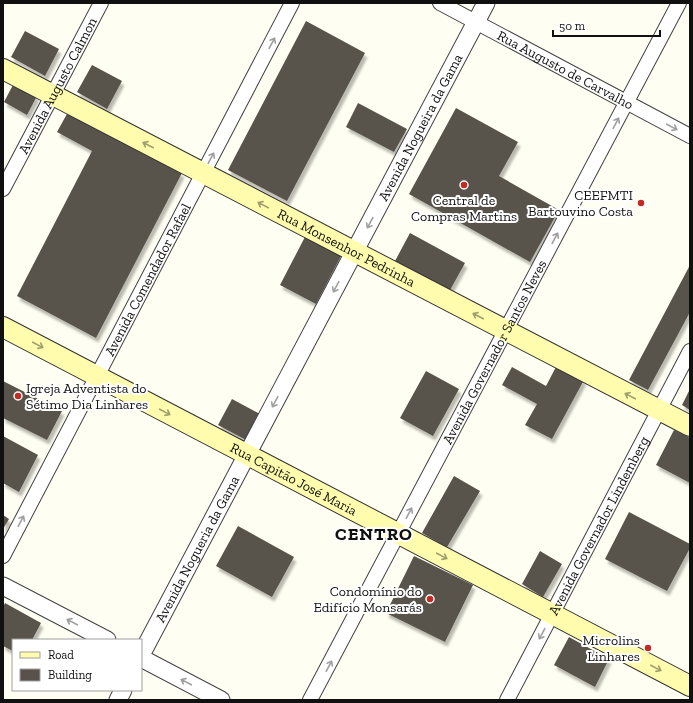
<svg xmlns="http://www.w3.org/2000/svg" width="693" height="703" font-family="'Zilla Slab',serif">
	<defs>
		<filter id="shadow"><feDropShadow dx="2.5" dy="4.5" stdDeviation="1" flood-color="#0004"/></filter>
	</defs>
	<rect width="100%" height="100%" fill="#fffef2"/>
	<path fill="#59524c" filter="url(#shadow)" d="M306,21l59,32 -78,148 -59,-31z
		M25,31l34,18 -14,27 -34,-19z
		M92,65l30,16 -15,28 -30,-17z
		M14,83l23,13 -10,19 -23,-13z
		M358,103l49,26 -13,23 -48,-25z
		M456,108l62,34 -19,34 60,34 -29,52 -121,-68z
		M68,112l114,61 -86,165 -79,-42 75,-145 -35,-19z
		M410,233l55,30 -16,29 -54,-31z
		M306,235l36,19 -26,50 -36,-19z
		M690,265v47l-42,78 -19,-10z
		M557,365l27,15 -32,59 -27,-14 12,-21 -35,-19 10,-18 34,19z
		M426,371l33,18 -26,47 -33,-18z
		M3,381l59,30 -15,29 -44,-22z
		M690,389v21l-8,-5z
		M232,399l28,15 -14,26 -28,-15z
		M674,430l16,8v45l-34,-18z
		M3,436l35,19 -19,37 -16,-9z
		M454,476l26,15 -33,56 -25,-14z
		M629,512l61,32v4l-23,43 -62,-32z
		M3,515l6,4 -6,10z
		M238,526l56,31 -22,40 -56,-31z
		M540,551l22,13 -19,33 -21,-13z
		M414,556l59,29 -28,57 -59,-29z
		M5,603l36,20 -9,17h-19v11l-10,-5v-39z
		M569,637l40,22 -14,28 -41,-22z"/>
	<g fill="none" stroke-linecap="round" stroke-linejoin="round">
		<g stroke="#434343" stroke-width="16">
			<g id="minor">
				<path id="s1" d="M440,3l250,133"/>
				<path id="s2" d="M3,189l98,-186"/>
				<path id="s3" d="M3,556l289,-553"/>
				<path id="s4" d="M310,700l369,-697"/>
				<path id="s5" d="M507,700l183,-349"/>
			</g>
		</g>
		<g stroke="#434343" stroke-width="19">
			<g id="tertiary">
				<path d="M3,586l104,54"/>
				<path id="s6" d="M141,655l345,-652"/>
				<path d="M141,658l80,42"/>
				<path d="M118,700l5,-10"/>
			</g>
		</g>
		<g stroke="#323232" stroke-width="22">
			<g id="secondary">
				<path id="s7" d="M3,69l687,357"/>
				<path id="s8" d="M3,327l687,359"/>
			</g>
		</g>
		<use href="#minor" stroke="#fff" stroke-width="14"/>
		<use href="#tertiary" stroke="#fff" stroke-width="17"/>
		<use href="#secondary" stroke="#fffdad" stroke-width="20"/>
	</g>
	<defs><path id="oneway-shaft" d="M-6 0H5M1.5-3L5.5 0L1.5 3" fill="none" stroke-width="1.6" stroke-linecap="round" stroke-linejoin="round"/></defs>
	<g stroke="#9f9f9f">
		<use href="#oneway-shaft" transform="translate(272 43) rotate(-62)"/>
		<use href="#oneway-shaft" transform="translate(616 123) rotate(-62)"/>
		<use href="#oneway-shaft" transform="translate(672 127) rotate(28)"/>
		<use href="#oneway-shaft" transform="translate(211 158) rotate(-62)"/>
		<use href="#oneway-shaft" transform="translate(370 223) rotate(118)"/>
		<use href="#oneway-shaft" transform="translate(555 238) rotate(-62)"/>
		<use href="#oneway-shaft" transform="translate(336 287) rotate(118)"/>
		<use href="#oneway-shaft" transform="translate(275 402) rotate(118)"/>
		<use href="#oneway-shaft" transform="translate(409 513) rotate(-62)"/>
		<use href="#oneway-shaft" transform="translate(21 521) rotate(-62)"/>
		<use href="#oneway-shaft" transform="translate(72 622) rotate(-152)"/>
		<use href="#oneway-shaft" transform="translate(542 634) rotate(118)"/>
		<use href="#oneway-shaft" transform="translate(329 666) rotate(-62)"/>
		<use href="#oneway-shaft" transform="translate(186 682) rotate(-152)"/>
	</g>
	<g stroke="#9f9e6e">
		<use href="#oneway-shaft" transform="translate(148 145) rotate(-153)"/>
		<use href="#oneway-shaft" transform="translate(263 205) rotate(-152)"/>
		<use href="#oneway-shaft" transform="translate(478 316) rotate(-153)"/>
		<use href="#oneway-shaft" transform="translate(38 345) rotate(28)"/>
		<use href="#oneway-shaft" transform="translate(630 396) rotate(-152)"/>
		<use href="#oneway-shaft" transform="translate(165 412) rotate(28)"/>
		<use href="#oneway-shaft" transform="translate(442 556) rotate(28)"/>
		<use href="#oneway-shaft" transform="translate(656 668) rotate(28)"/>
	</g>
	<g fill="#c42a24" stroke="#fff" stroke-width="1.5">
		<circle cx="464" cy="185" r="4"/>
		<circle cx="641" cy="203" r="4"/>
		<circle cx="18" cy="396" r="4"/>
		<circle cx="430" cy="599" r="4"/>
		<circle cx="648" cy="648" r="4"/>
	</g>
	<g text-anchor="middle" dominant-baseline="central" stroke-width="4" stroke-linejoin="round" paint-order="stroke">
		<g font-size="14" fill="#101010" stroke="#fff">
			<text stroke="none"><textPath href="#s1" startOffset="142">Rua Augusto de Carvalho</textPath></text>
			<text stroke="none"><textPath href="#s2" startOffset="117">Avenida Augusto Calmon</textPath></text>
			<text stroke="none"><textPath href="#s6" startOffset="597">Avenida Nogueira da Gama</textPath></text>
			<text stroke="none"><textPath href="#s7" startOffset="387">Rua Monsenhor Pedrinha</textPath></text>
			<text stroke="none"><textPath href="#s3" startOffset="312">Avenida Comendador Rafael</textPath></text>
			<text stroke="none"><textPath href="#s4" startOffset="394">Avenida Governador Santos Neves</textPath></text>
			<text stroke="none"><textPath href="#s8" startOffset="328">Rua Capitão José Maria</textPath></text>
			<text stroke="none"><textPath href="#s5" startOffset="197">Avenida Governador Lindemberg</textPath></text>
			<text stroke="none"><textPath href="#s6" startOffset="120">Avenida Nogueria da Gama</textPath></text>
		</g>
		<g font-size="14" fill="#101010" stroke="#fff" text-anchor="end">
			<text x="633" y="195">CEEFMTI<tspan x="633" dy="16">Bartouvino Costa</tspan></text>
			<text x="464" y="200" text-anchor="middle">Central de<tspan x="464" dy="16">Compras Martins</tspan></text>
			<text x="26" y="388" text-anchor="start">Igreja Adventista do<tspan x="26" dy="16">Sétimo Dia Linhares</tspan></text>
			<text x="422" y="591">Condomínio do<tspan x="422" dy="16">Edifício Monsarás</tspan></text>
			<text x="640" y="640">Microlins<tspan x="640" dy="16">Linhares</tspan></text>
		</g>
		<g font-size="18" font-weight="bold" letter-spacing="1" fill="#101010" stroke="#fff">
			<text x="374" y="534">CENTRO</text>
		</g>
	</g>
	<rect width="693" height="703" fill="none" stroke="#101010" stroke-width="8"/>
	<rect x="12" y="639" width="130" height="52" fill="#ffffff" stroke="#9f9f9f"/>
	<rect x="20" y="652" width="20" height="6" fill="#fffdad" stroke="#9f9f9f"/>
	<text x="48" y="659" font-size="12" fill="#101010">Road</text>
	<rect x="20" y="669" width="20" height="12" fill="#59524c" stroke="#9f9f9f"/>
	<text x="48" y="679" font-size="12" fill="#101010">Building</text>
	<path d="M553 30v6h107v-6" fill="none" stroke="#101010" stroke-width="2"/>
	<text x="559" y="30" font-size="12" fill="#101010" stroke="#ffffff" stroke-width="3" paint-order="stroke">50 m</text>
</svg>
